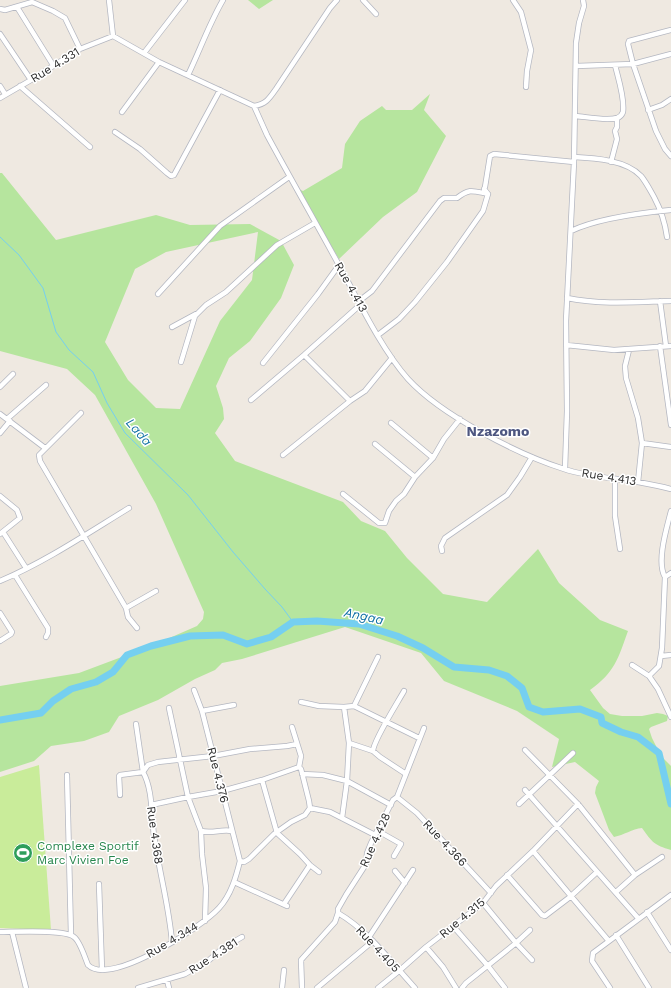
<svg xmlns="http://www.w3.org/2000/svg" width="671" height="988" font-family="'Work Sans',sans-serif">
	<rect width="100%" height="100%" fill="#efe9e1"/>
	<path fill="#b6e59e" fill-rule="evenodd" d="M248,0h25l-14,9z
		M430,94l-6,16 22,26 -29,56 -34,25 -44,42 -43,-71 7,3 39,-23 3,-24 15,-23 22,-15 4,4h26z
		M0,173h2l54,67 100,-25 34,10 60,-1 31,17 13,24 -13,33 -31,43 -21,17 -13,28 7,22 1,11 -9,14 20,28 108,41 18,19 24,10 22,27 36,36 44,8 51,-53 21,34 41,37 28,11c-10,28 -13,41 -38,59l13,18 7,6 12,2h20l15,-3 6,1 5,2 -1,5 -16,6 -2,2 3,9 9,18 10,10v84c-17,-5 -19,-8 -29,-22 -10,1 -18,7 -28,9l-5,-7 -14,-37 1,-6 3,-6 -24,-19 -23,5 7,-28 -42,-28 -73,-30 -23,-28 -76,-26 -103,32 -20,4 -7,7 -20,9 -37,21 -39,16 -10,16 -25,9 -33,5 -17,15 -34,11v-86l79,-13 72,-27 46,-20 6,-7 1,-7 -48,-108 -61,-109 -28,-26 -67,-18zM258,232l-6,48 -32,41 -40,88 -24,-1 -28,-28 -23,-38 30,-73 31,-17z"/>
	<path fill="#c9ec9a" d="M39,765l12,165 -51,-2v-151z"/>
	<g fill="none" stroke-linecap="round" stroke-linejoin="round">
		<path stroke="#75cff0" stroke-width="1" d="M0,237l19,18 24,33 13,44 13,18 24,22 14,31 18,30 63,62 45,57 32,37 17,18 11,15"/>
		<path stroke="#75cff0" stroke-width="7" d="M0,720l41,-7 12,-12 18,-12 25,-7 17,-10 14,-17 24,-9 39,-10 33,-1 24,9 24,-7 22,-15 24,-1 42,3 38,12 26,12 31,19 35,3 18,6 15,12 7,19 14,5 37,-3 21,8 1,6 19,9 17,5 21,16 12,51"/>
		<g stroke="#b4b7c1" stroke-width="6">
			<path id="minor" d="M109,0l4,36 46,26 95,44 13,29c26,48 53,95 79,143 17,32 38,74 62,101 33,36 109,75 156,90 24,8 50,9 74,13 11,2 22,4 33,7
				M363,0l13,14
				M513,0l8,12 10,38 -4,21 -1,16
				M17,7l36,58
				M0,9l5,1 27,-8 21,9 12,7 15,31
				M671,30l-42,11 -1,3 5,20 23,67 9,18 6,7
				M0,34l31,46
				M144,53l41,-53
				M576,66l57,-2 38,-10
				M188,75c12,-25 21,-51 35,-75
				M0,86l5,8
				M20,86l70,61
				M0,98l31,-18 49,-31 33,-13
				M254,106c12,-2 15,-7 22,-17l54,-81 7,-8
				M648,110l14,-5 9,-6
				M122,112l37,-50
				M576,116c11,1 30,5 41,2 3,-1 5,-3 6,-6 2,-14 -5,-34 -8,-47
				M115,132l25,17 27,24 4,3 3,-1 46,-85
				M574,157c21,1 52,3 67,19 5,6 9,14 13,21 7,13 11,25 13,40
				M611,162l6,-23 -2,-8 2,-4v-9
				M488,194l-4,-5 1,-2 5,-31 4,-2 80,8
				M571,231c27,-13 69,-18 100,-21
				M158,294l62,-68 69,-49
				M567,298c34,7 69,4 104,3
				M359,301l13,-10 68,-90 4,-3h13c13,-10 16,-7 31,-4
				M660,301l6,45
				M172,327l24,-13
				M378,335l21,-16 16,-17 32,-40 36,-51 5,-17
				M566,345l48,5 57,-4
				M660,346l11,79
				M629,350l-4,16 1,12 12,40 4,25 -4,39
				M304,355l46,46
				M181,362l14,-46 11,-11 20,-13 51,-47 38,-22
				M263,363l55,-69 21,-29
				M0,387l13,-13
				M251,400l53,-45 56,-50
				M81,413l-42,42 1,6 86,147 2,9 9,11
				M0,414l45,34
				M7,419l39,-34
				M391,423l42,35
				M0,433l10,-12
				M642,443l29,4
				M375,444l40,33
				M283,455l67,-54 15,-10 27,-33
				M565,469l2,-58 -1,-90 8,-159 2,-119 3,-20 5,-17 -1,-6
				M615,479v37l5,33
				M343,494l36,29h6l4,-12 7,-10 8,-7 11,-17 18,-19 11,-19 16,-20
				M0,496l17,14 3,8 -20,16
				M3,532l23,36
				M442,551l-1,-5 4,-8 62,-43 13,-18 12,-20
				M15,575l33,53v5l-2,4
				M665,577l6,-4
				M0,581c45,-19 88,-48 129,-73
				M126,608l30,-17
				M0,613l12,19 -1,2 -11,7
				M661,656l10,-1
				M632,665l17,11 9,13 13,28
				M649,676l10,-10 3,-18 3,-71c-9,-15 2,-50 6,-66
				M194,690l8,21 38,150
				M301,702l18,4 25,1 5,36 -2,38 -5,37
				M354,706l24,-49
				M344,707l10,-1 65,32
				M169,708l19,89 13,34 1,23 4,34 -1,33
				M202,711l32,-6
				M136,724l7,48
				M292,727l9,29 -2,11 2,2 8,32 1,7
				M349,743l24,8 7,6 26,17
				M525,750l53,54 57,71
				M373,751c0,-10 25,-49 31,-60
				M143,772l5,-7 10,-3 55,-6 37,-7 37,-3 10,-2
				M302,774l21,1 24,6 44,24
				M67,775l4,160
				M262,780l15,53 23,21 10,11 9,7
				M525,790l113,128
				M120,795l-1,-19 1,-1 23,-3c10,18 8,43 11,63 5,36 15,71 18,107
				M397,797l20,16 74,80
				M519,804l54,-51
				M151,805l37,-8 34,-6 40,-11 37,-13
				M310,808l20,4 45,23
				M201,831c12,3 19,-2 31,0
				M378,831l23,13 -7,12
				M533,851l75,89
				M395,871l10,12
				M507,875l35,40 3,1 25,-19 27,-25
				M234,882l53,24
				M99,884l3,86
				M616,892l19,-17 27,-18
				M284,904l26,-39
				M647,912l24,38
				M338,913c31,18 53,49 77,75
				M453,926l35,40 17,22
				M530,930l-14,13 16,17
				M0,932c14,0 65,-3 74,5 6,4 11,21 14,28 22,22 114,-38 131,-57 12,-13 17,-31 21,-47l4,1 5,-3 25,-25 17,-12 14,-7 5,-7
				M12,932l14,56
				M616,935l33,53
				M369,937l44,-67
				M426,947l17,20 13,21
				M167,980l2,8
				M138,988l47,-14 23,-13 15,-13 19,-11
				M282,988l2,-18
				M302,988l-1,-28 34,-38 3,-9v-4l8,-14 20,-31 1,-11 4,-10 22,-43 4,-3 27,-69
				M317,988l56,-47
				M378,988l21,-17 27,-24 57,-44 13,-17 37,-35 45,-47
				M462,988l4,-5 50,-40 -33,-40
				M610,988l-18,-27 1,-8 78,-58"/>
		</g>
		<use href="#minor" stroke="#fff" stroke-width="4.5"/>
	</g>
	<defs>
		<g id="stadium-disc" transform="scale(1)"><circle r="9.5" fill="#2e9e5b" stroke="#fff"/><path d="M0-5a6.5 5 0 1 0 0 10a6.5 5 0 1 0 0-10ZM-3.5-1.8h7v3.6h-7Z" fill="#fff"/></g>
	</defs>
	<g fill-rule="evenodd">
		<use href="#stadium-disc" x="23" y="853"/>
	</g>
	<g text-anchor="middle" dominant-baseline="central" stroke-width="3" stroke-linejoin="round" paint-order="stroke">
		<g font-size="12" fill="#2e2e2e" stroke="#fff">
			<text transform="translate(55 65) rotate(-32)">Rue 4.331</text>
			<text transform="translate(351 287) rotate(61)">Rue 4.413</text>
			<text transform="translate(609 477) rotate(9)">Rue 4.413</text>
			<text transform="translate(218 775) rotate(76)">Rue 4.376</text>
			<text transform="translate(155 835) rotate(82)">Rue 4.368</text>
			<text transform="translate(375 840) rotate(-66)">Rue 4.428</text>
			<text transform="translate(445 843) rotate(47)">Rue 4.366</text>
			<text transform="translate(462 918) rotate(-40)">Rue 4.315</text>
			<text transform="translate(172 940) rotate(-31)">Rue 4.344</text>
			<text transform="translate(378 949) rotate(47)">Rue 4.405</text>
			<text transform="translate(213 956) rotate(-33)">Rue 4.381</text>
		</g>
		<g font-size="12" fill="#27864d" stroke="#fff" text-anchor="start">
			<text x="37" y="846">Complexe Sportif<tspan x="37" dy="14">Marc Vivien Foe</tspan></text>
		</g>
		<g font-size="13" font-style="italic" fill="#0d6fa3" stroke="#fff">
			<text transform="translate(139 432) rotate(49)">Lada</text>
			<text transform="translate(364 616) rotate(12)">Angaa</text>
		</g>
		<g font-size="14" font-weight="bold" fill="#4d5680" stroke="#fff">
			<text x="498" y="431">Nzazomo</text>
		</g>
	</g>
</svg>
